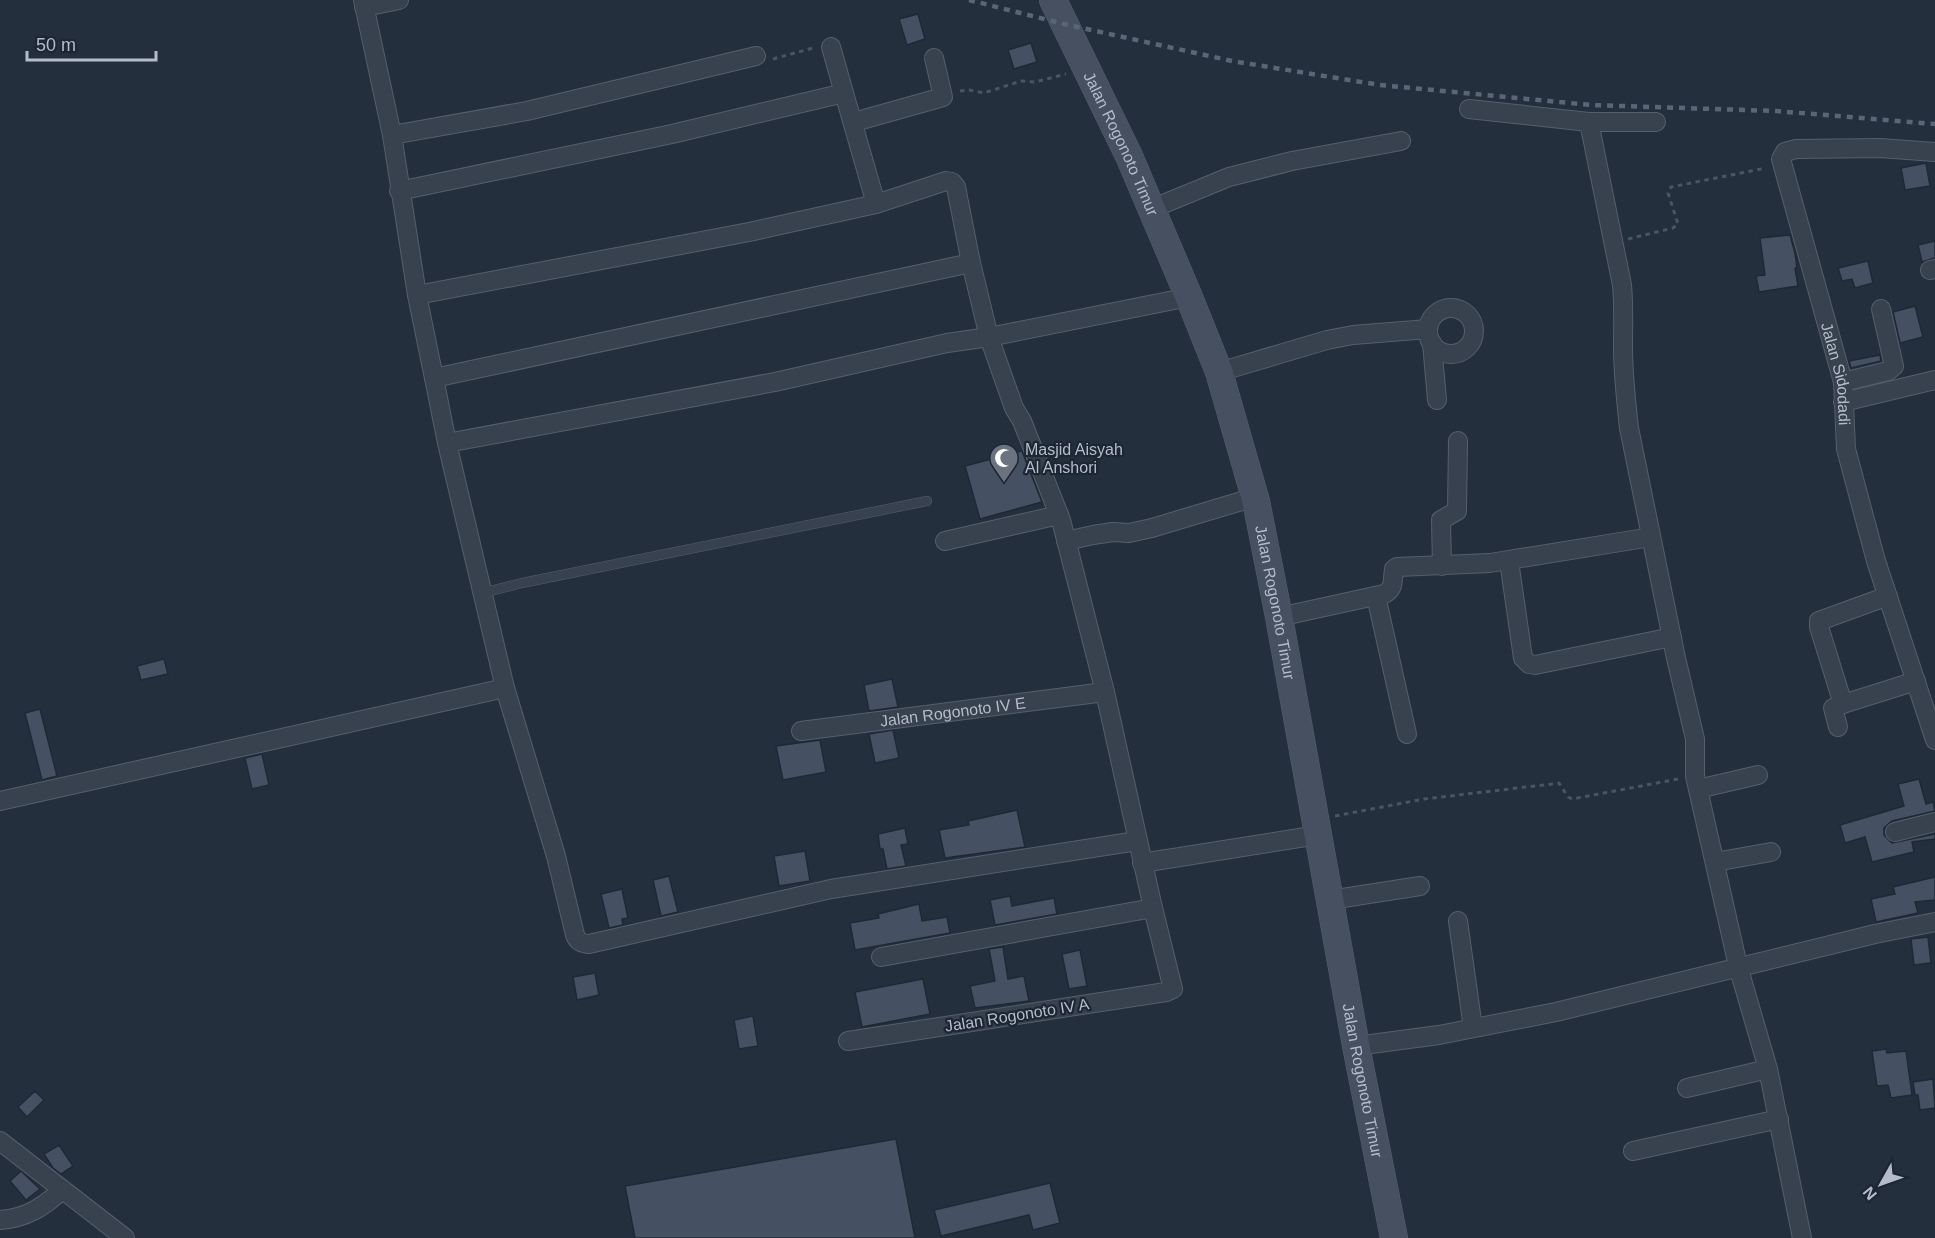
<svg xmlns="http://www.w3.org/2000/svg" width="1935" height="1238" font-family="Helvetica,sans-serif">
	<rect width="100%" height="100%" fill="#242f3e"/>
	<path fill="#455162" stroke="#1f2835" stroke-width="1.5" d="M918,14l7,25 -18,6 -8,-26z
		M1031,43l6,19 -23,7 -6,-19z
		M1926,163l4,23 -25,4 -4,-22z
		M1790,235l5,18 2,15h-2l3,18 -39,6 -3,-16 9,-1 -5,-37z
		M1935,241v17l-13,4 -4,-17z
		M1868,261l5,22 -18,5 -3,-9 -10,2 -4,-13z
		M1915,306l8,31 -23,6 -7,-31z
		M1880,355l1,6 -30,7 -2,-7z
		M1022,451l20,51 -62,17 -15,-53z
		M164,659l4,15 -27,6 -4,-14z
		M892,679l6,28 -29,4 -5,-26z
		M40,709l17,67 -15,4 -17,-67z
		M893,730l6,28 -24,5 -6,-29z
		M820,740l6,32 -43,8 -7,-34z
		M262,754l7,31 -17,4 -7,-31z
		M1919,779l7,25 7,-2 2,9 -43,10 -8,7v7l8,8 43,-9v5l-23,3 2,10 -42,10 -7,-25 -20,6 -5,-18 64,-19 -6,-22z
		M1017,810l8,37 -80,11 -6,-28 30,-5 -1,-4z
		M905,828l3,16 -7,1 5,21 -19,3 -4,-20h-3l-2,-15z
		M805,851l5,30 -31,5 -5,-30z
		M669,876l9,36 -17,4 -8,-36z
		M1935,877v23l-20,2 3,11 -42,9 -5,-23 24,-5 -2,-7z
		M622,889l6,29 -6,1 1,6 -14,3 -8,-34z
		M1010,896l2,10 42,-8 3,16 -62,11 -5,-25z
		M919,904l3,17 25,-4 3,16 -95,17 -5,-27 29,-5 -1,-4z
		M1928,937l3,26 -17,2 -3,-26z
		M1003,947l5,32 16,-3 5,25 -54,7 -5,-22 25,-5 -6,-32z
		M1080,950l7,36 -18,3 -7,-35z
		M595,973l4,22 -22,5 -4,-23z
		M923,979l7,35 -68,13 -7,-35z
		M753,1016l5,30 -19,3 -5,-29z
		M1886,1049l1,4 19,-2 6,44 -21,3 -3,-13 -11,1 -5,-35z
		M1933,1079l2,29 -15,2 -2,-15h-3l-2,-13z
		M35,1091l9,9 -17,17 -9,-10z
		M896,1139l19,99h-280l-10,-52z
		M59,1145l14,21 -12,8 -8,-6 -9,-14z
		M21,1171l19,18 -14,11 -16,-19z
		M1050,1183l10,40 -27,7 -4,-15 -88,21 -7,-26z"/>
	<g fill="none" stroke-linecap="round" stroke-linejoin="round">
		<g stroke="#565f6c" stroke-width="10">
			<path id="lane" d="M482,593l40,-10 405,-82"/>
		</g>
		<g stroke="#565f6c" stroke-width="20">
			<g id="street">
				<path d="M363,0l29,135 25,160 17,83"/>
				<path d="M364,7l35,-7"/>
				<path d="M831,47l13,46"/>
				<path d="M1469,109l120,13h67"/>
				<path d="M854,122l89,-25 -9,-39"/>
				<path d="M1589,122l33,163c2,21 1,41 1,62 0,27 3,54 6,81l47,230 19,81v37l43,190 30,103 34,169"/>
				<path d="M392,135l135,-24 229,-55"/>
				<path id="s1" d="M1935,152l-55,-4 -84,1 -11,3 -4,7 62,223 3,67 30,112 59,179"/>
				<path d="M399,191l273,-57 172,-41 32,111"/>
				<path d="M1151,209l78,-32 63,-16 109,-20"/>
				<path d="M1930,270l5,-1"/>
				<path d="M417,295l332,-63 127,-28 70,-23 6,1 4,5 15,76"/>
				<circle cx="1451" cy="331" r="23"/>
				<path d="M1432,343l5,57"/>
				<path d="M1219,372l108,-32 26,-5 75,-6"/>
				<path d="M1843,382l45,-11 6,-5 -13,-57"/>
				<path d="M1843,402l92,-22"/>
				<path d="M447,443l328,-61 172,-39 42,-6 200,-40"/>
				<path d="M945,541l114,-26"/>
				<path d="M1066,541l27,-6 20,-3 16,1 23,-5 103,-31"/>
				<path d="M1509,561l14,97 6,6 6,1 137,-28"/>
				<path d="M1442,566l-1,-46 16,-9 1,-70"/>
				<path d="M1376,596l31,138"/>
				<path d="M1888,596l-69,25v6l24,77 73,-23"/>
				<path d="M1279,617l105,-23c11,-5 8,-14 10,-25l3,-2 93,-4 161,-26"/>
				<path d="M505,688l51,168 19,79c3,7 6,8 14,9l242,-55 306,-48"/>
				<path d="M1838,727l-5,-19 10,-4"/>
				<path id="s2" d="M801,731l304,-39"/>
				<path d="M1698,789l60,-14"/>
				<path d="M0,801l505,-113 -58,-245 -13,-65 537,-115 18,74 25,71 8,13 39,99 44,172 48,216 20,81 -7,3 -318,49"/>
				<path d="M1895,832l40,-10"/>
				<path d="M1715,862l56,-10"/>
				<path d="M1142,863l176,-28"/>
				<path d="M1330,900l90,-14"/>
				<path d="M1458,921l15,107"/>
				<path d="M881,957l272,-49"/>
				<path d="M1356,1046l83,-11 117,-23 319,-78 60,-12"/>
				<path d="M1687,1088l81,-19"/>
				<path d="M0,1141l125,97"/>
				<path d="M1633,1151l146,-32"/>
				<path d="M0,1220c27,-2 43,-13 62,-30"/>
			</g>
		</g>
		<g stroke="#565f6c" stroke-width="28">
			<g id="secondary">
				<path id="s3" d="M1053,0l76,156 60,141 30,75 37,129 23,116 77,429 38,192"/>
			</g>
		</g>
		<path stroke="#44595c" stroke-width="3" stroke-dasharray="4.5 4.5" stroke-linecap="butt" d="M773,59l40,-11
			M960,91l9,-1 15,3 37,-12 14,1 31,-8
			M1628,239l45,-11 5,-4 -10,-31 3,-6 95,-19
			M1335,816l89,-17 128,-15 7,-1 9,14 4,2 106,-20"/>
		<use href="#lane" stroke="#38414e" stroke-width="9"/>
		<use href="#street" stroke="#38414e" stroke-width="18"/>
		<use href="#secondary" stroke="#465061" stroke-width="27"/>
		<path stroke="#5a6575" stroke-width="4.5" stroke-dasharray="6 6" stroke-linecap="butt" d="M969,0l95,24 168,37 148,24 211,20 185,6 159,13"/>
	</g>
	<defs>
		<g id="mosque-pin" transform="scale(1.5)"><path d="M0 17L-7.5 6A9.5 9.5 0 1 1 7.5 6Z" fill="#6b7280" stroke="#1d2633"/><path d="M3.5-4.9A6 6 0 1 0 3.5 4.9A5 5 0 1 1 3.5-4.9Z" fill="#fff"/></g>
	</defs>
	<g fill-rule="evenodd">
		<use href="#mosque-pin" x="1004" y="458"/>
	</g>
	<g text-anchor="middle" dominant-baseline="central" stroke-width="4.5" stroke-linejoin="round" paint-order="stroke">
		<g font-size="16" fill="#b4bcc9" stroke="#1d2633">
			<text stroke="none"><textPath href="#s3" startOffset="159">Jalan Rogonoto Timur</textPath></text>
			<text stroke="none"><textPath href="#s1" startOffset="381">Jalan Sidodadi</textPath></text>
			<text stroke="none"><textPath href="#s3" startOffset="645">Jalan Rogonoto Timur</textPath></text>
			<text stroke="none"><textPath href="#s2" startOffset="153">Jalan Rogonoto IV E</textPath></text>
			<text transform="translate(1017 1015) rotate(-9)">Jalan Rogonoto IV A</text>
			<text stroke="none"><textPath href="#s3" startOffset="1131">Jalan Rogonoto Timur</textPath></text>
		</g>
		<g font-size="16" fill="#b4bcc9" stroke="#1d2633" text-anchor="start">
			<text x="1025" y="449">Masjid Aisyah<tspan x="1025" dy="18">Al Anshori</tspan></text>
		</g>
	</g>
	<g transform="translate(1881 1184) rotate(230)" stroke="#1d2633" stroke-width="4.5" paint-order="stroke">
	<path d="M0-4.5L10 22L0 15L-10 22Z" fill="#b4bcc9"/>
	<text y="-9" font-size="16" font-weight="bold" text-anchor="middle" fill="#b4bcc9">N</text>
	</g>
	<path d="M27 51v9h129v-9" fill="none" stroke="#b4bcc9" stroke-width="3"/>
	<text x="36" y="51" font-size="18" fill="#b4bcc9" stroke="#1d2633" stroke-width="4.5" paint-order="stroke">50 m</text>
</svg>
